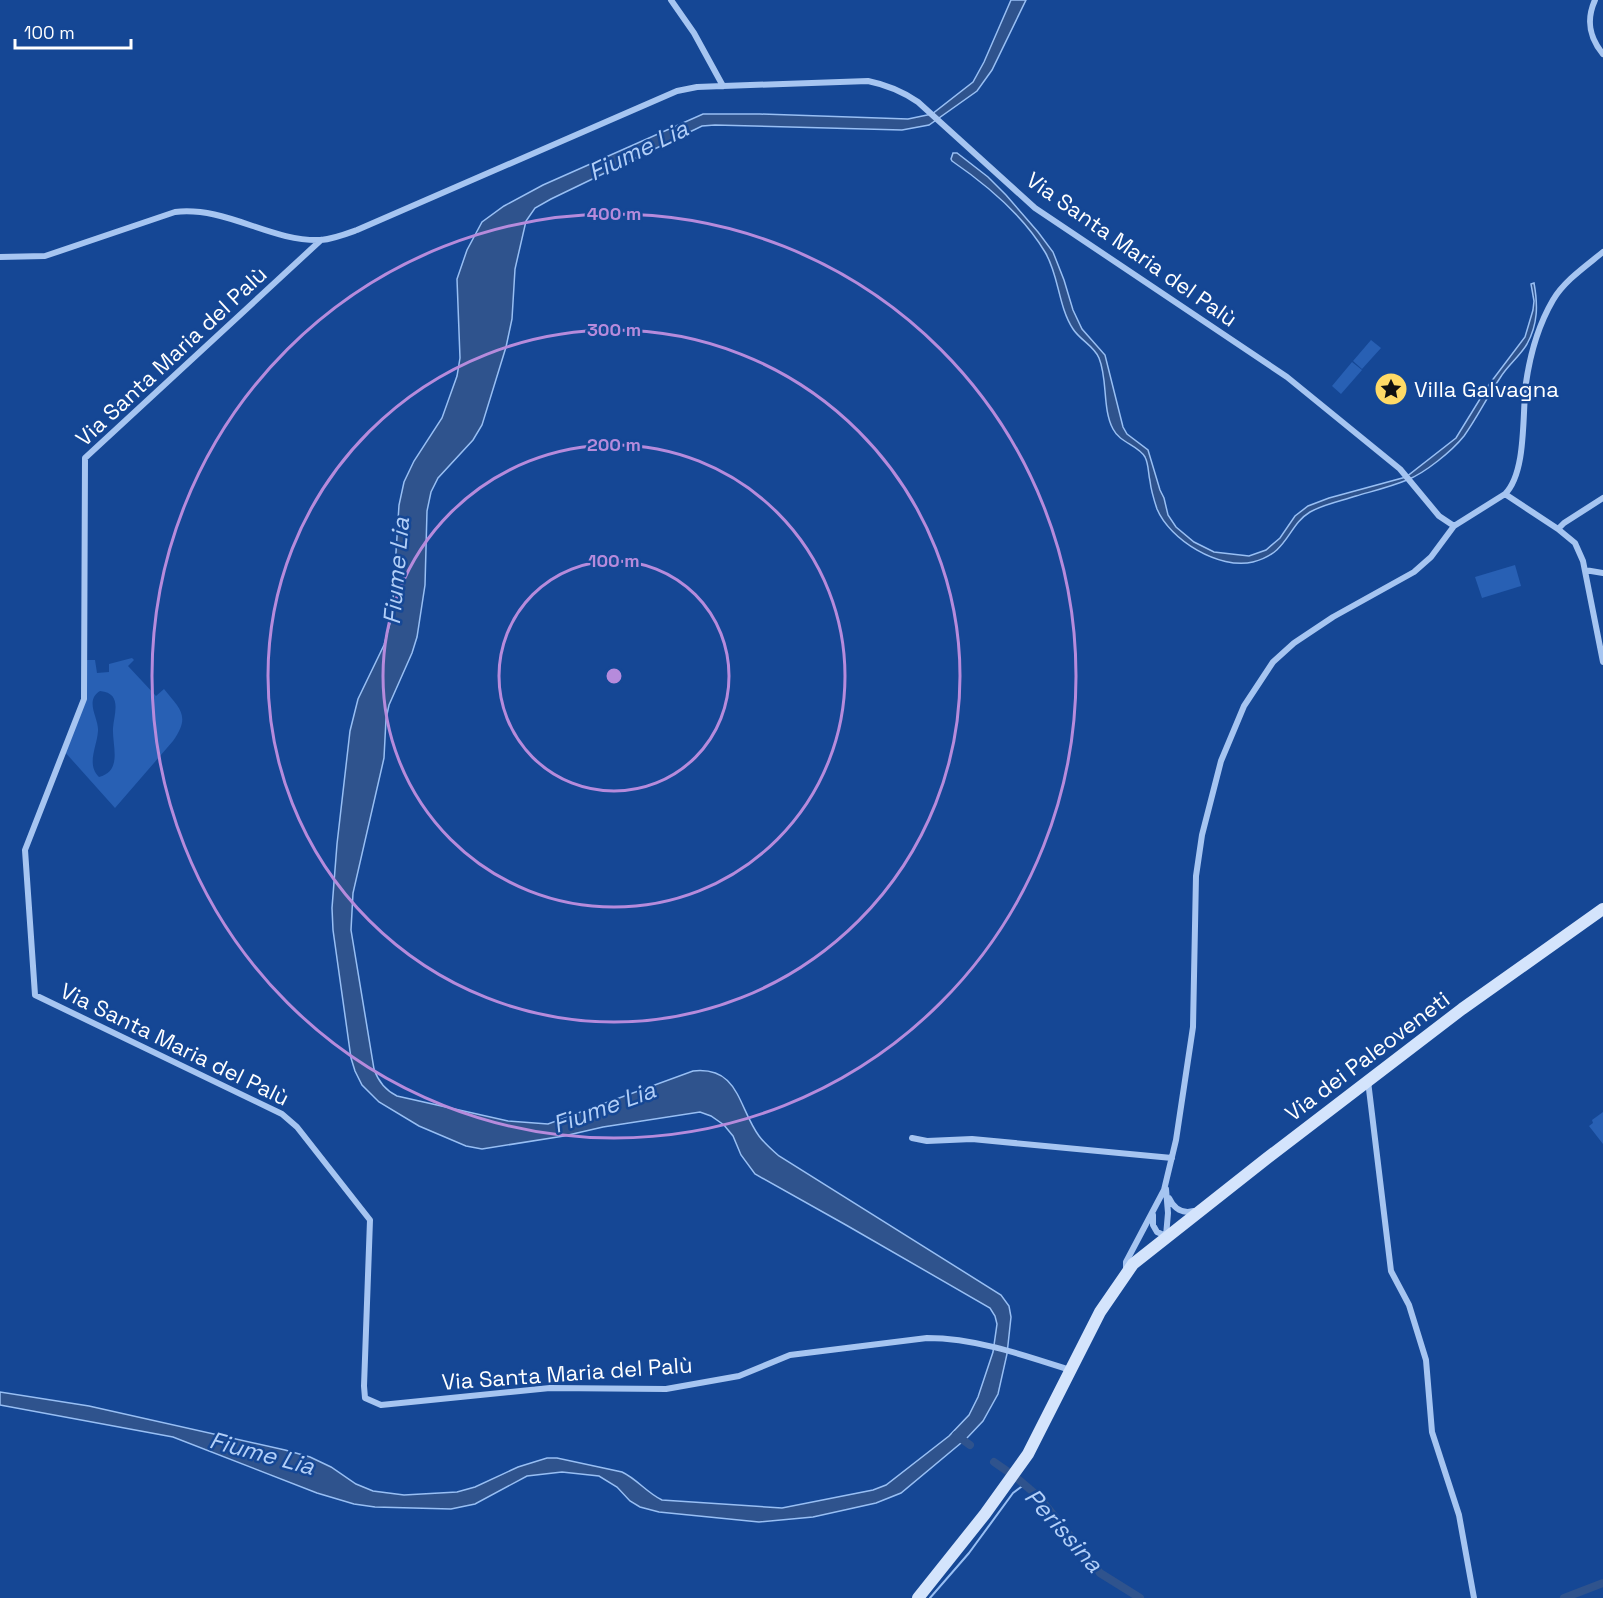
<svg xmlns="http://www.w3.org/2000/svg" width="1603" height="1598" font-family="'Space Grotesk',sans-serif">
	<rect width="100%" height="100%" fill="#154795"/>
	<path fill="#2860b4" fill-rule="evenodd" d="M1371,340l10,8 -19,21 -9,-8z
		M1352,362l10,8 -21,24 -9,-8z
		M1515,565l6,21 -39,12 -7,-21z
		M132,658l2,2 -6,6 28,30 8,-7c16,20 27,27 9,52l-58,67 -51,-57 16,-44 6,-47h9l2,13 12,-1v-8zM100,691c23,2 14,23 13,37 -1,17 10,43 -14,49 -13,-13 -2,-30 -1,-46 1,-13 -14,-30 2,-40z
		M1603,1112v32l-14,-18 4,-3 -1,-3z"/>
	<path fill="#2f538d" stroke="#98bff4" stroke-width="1.5" d="M1011,0h15l-34,70 -15,21 -48,34 -27,5 -187,-5 -13,1 -151,73 -16,9 -9,13 -11,48 -3,50 -6,28 -24,78 -9,15 -35,38 -7,14 -4,19 -2,74 -8,52 -5,16 -23,52 -3,14 -2,39 -31,135 -2,37 23,139c4,12 11,21 23,27l111,25 40,3 145,-53c46,-5 45,36 66,65 6,8 13,14 20,20l222,139 8,11 2,11 -4,37 -9,40 -15,27 -16,17 -66,55 -25,10 -63,14 -54,5 -100,-10 -19,-5 -10,-6 -13,-14 -18,-11 -37,-4 -35,4 -52,28 -24,5 -76,-2 -21,-3 -37,-11 -144,-56 -173,-32v-13l89,14 196,44 25,7 21,10 25,17 17,7 31,4 53,-3 18,-5 43,-20 29,-9h10l65,14c15,7 25,21 40,28l120,8 91,-18 13,-5 63,-49 20,-21 9,-18 15,-45 4,-28 -2,-8 -5,-8 -144,-83 -91,-51 -14,-19 -8,-19 -9,-11 -13,-9 -11,-4 -97,15 -39,9 -82,13 -16,-3 -47,-20 -40,-24 -17,-17 -7,-14 -4,-13 -18,-128 -1,-22 5,-64 13,-113 8,-32 26,-54 8,-29 7,-111 5,-23 10,-21 28,-43 15,-42 3,-18 -3,-79 10,-29 15,-28 22,-16 39,-21 160,-71h57l148,5 24,-5 41,-32 11,-20z
		M953,153h4l31,24 18,18 32,37 15,20 11,28 9,30 9,19 23,26 18,72 4,7 21,16 12,40 4,8 4,17 8,12 18,15 20,10 35,4 17,-6 14,-12 15,-22 13,-10 21,-8 77,-21 50,-39 32,-52 37,-49 8,-27 1,-9 -3,-17 3,-1c4,22 4,41 -7,61 -7,12 -20,22 -27,34 -13,19 -23,40 -36,58 -12,15 -39,37 -57,44 -17,7 -34,11 -51,16 -15,5 -32,8 -46,16 -23,14 -21,41 -57,50 -34,8 -83,-22 -96,-53 -3,-9 -6,-19 -7,-28 -2,-8 -1,-16 -5,-24 -7,-12 -25,-14 -32,-28 -11,-21 -5,-49 -14,-71 -5,-12 -19,-18 -26,-29 -15,-23 -14,-54 -28,-77 -22,-37 -58,-67 -93,-91l-1,-2z"/>
	<g fill="none" stroke-linecap="round" stroke-linejoin="round">
		<path stroke="#98bff4" stroke-width="2" d="M930,1598l39,-45 44,-60 8,-6h7"/>
		<path stroke="#2f538d" stroke-width="8" d="M956,1435l14,10
			M994,1462l13,9
			M1019,1480l20,17 61,76 40,25
			M1564,1598l39,-15"/>
		<path stroke="#a6c5f1" stroke-width="6" d="M671,0l23,33 29,53
			M1595,0c-9,20 -6,37 8,54
			M321,240l-236,218 -1,241 -59,151 10,145 247,119 15,13 73,93 -6,166 1,12 16,7 169,-17 116,1 73,-13 51,-21 137,-17c48,0 97,17 143,32
			M0,257l45,-1 130,-44c52,-6 95,30 146,28 12,-1 25,-6 36,-10l320,-139 20,-4 26,-1 145,-5c20,4 34,10 50,21l117,106 252,169 113,92 39,47 15,10
			M1505,494l53,35 17,14 8,18 20,101
			M1558,529l6,-6 39,-25
			M1585,570l18,3
			M1368,1081l23,190 18,34 17,55 6,72 27,83 15,83
			M912,1138l15,3 45,-2 200,19
			M1169,1198c5,11 14,16 25,13
			M1153,1215v10l4,7 9,4 2,-23 -2,-24
			M1126,1271v-9l38,-72 12,-50 17,-113 3,-151 6,-41 19,-74 23,-55 29,-44 21,-19 39,-26 81,-45 17,-15 23,-31 51,-32c22,-22 17,-81 21,-111 4,-28 13,-59 27,-83 11,-19 33,-34 50,-48"/>
		<path stroke="#d4e4fc" stroke-width="12" d="M918,1598l67,-84 43,-60 72,-142 33,-48 133,-105 196,-150 141,-100"/>
	</g>
	<g fill="none" stroke="#b68bdc" stroke-width="3">
		<circle cx="614" cy="676" r="115"/>
		<circle cx="614" cy="676" r="231"/>
		<circle cx="614" cy="676" r="346"/>
		<circle cx="614" cy="676" r="462"/>
	</g>
	<defs>
		<g id="sight-disc" transform="scale(1.725)"><circle r="9.5" fill="#ffda66" stroke="#154795"/><path d="M0-6L1.8-2.2L6-1.7L2.9 1.2L3.7 5.4L0 3.3L-3.7 5.4L-2.9 1.2L-6-1.7L-1.8-2.2Z" fill="#111"/></g>
	</defs>
	<g fill-rule="evenodd">
		<use href="#sight-disc" x="1391" y="389"/>
	</g>
	<g text-anchor="middle" dominant-baseline="central" stroke-width="5" stroke-linejoin="round" paint-order="stroke">
		<g font-size="22" fill="#fff" stroke="#154795">
			<text transform="translate(1132 249) rotate(35)">Via Santa Maria del Palù</text>
			<text transform="translate(171 356) rotate(-43)">Via Santa Maria del Palù</text>
			<text transform="translate(175 1044) rotate(26)">Via Santa Maria del Palù</text>
			<text transform="translate(1367 1056) rotate(-37)">Via dei Paleoveneti</text>
			<text transform="translate(567 1373) rotate(-4)">Via Santa Maria del Palù</text>
		</g>
		<g font-size="22" fill="#fff" stroke="#154795" text-anchor="start">
			<text x="1414" y="389">Villa Galvagna</text>
		</g>
		<g font-size="24" font-style="italic" fill="#b2cff8" stroke="#154795">
			<text transform="translate(638 150) rotate(-26)">Fiume Lia</text>
			<text transform="translate(396 571) rotate(-85)">Fiume Lia</text>
			<text transform="translate(604 1107) rotate(-20)">Fiume Lia</text>
			<text transform="translate(262 1453) rotate(15)">Fiume Lia</text>
			<text transform="translate(1064 1530) rotate(48)">Perissina</text>
		</g>
	</g>
	<circle cx="614" cy="676" r="9" fill="#b68bdc" stroke="#154795" stroke-width="3"/>
	<g font-size="18" text-anchor="middle" font-weight="bold" fill="#b68bdc" stroke="#154795" stroke-width="5" stroke-linejoin="round" paint-order="stroke">
		<text x="614" y="220">400 m</text>
		<text x="614" y="336">300 m</text>
		<text x="614" y="451">200 m</text>
		<text x="614" y="567">100 m</text>
	</g>
	<path d="M15 39v9h116v-9" fill="none" stroke="#ffffff" stroke-width="3"/>
	<text x="24" y="39" font-size="18" fill="#ffffff" stroke="#154795" stroke-width="4.5" paint-order="stroke">100 m</text>
</svg>
